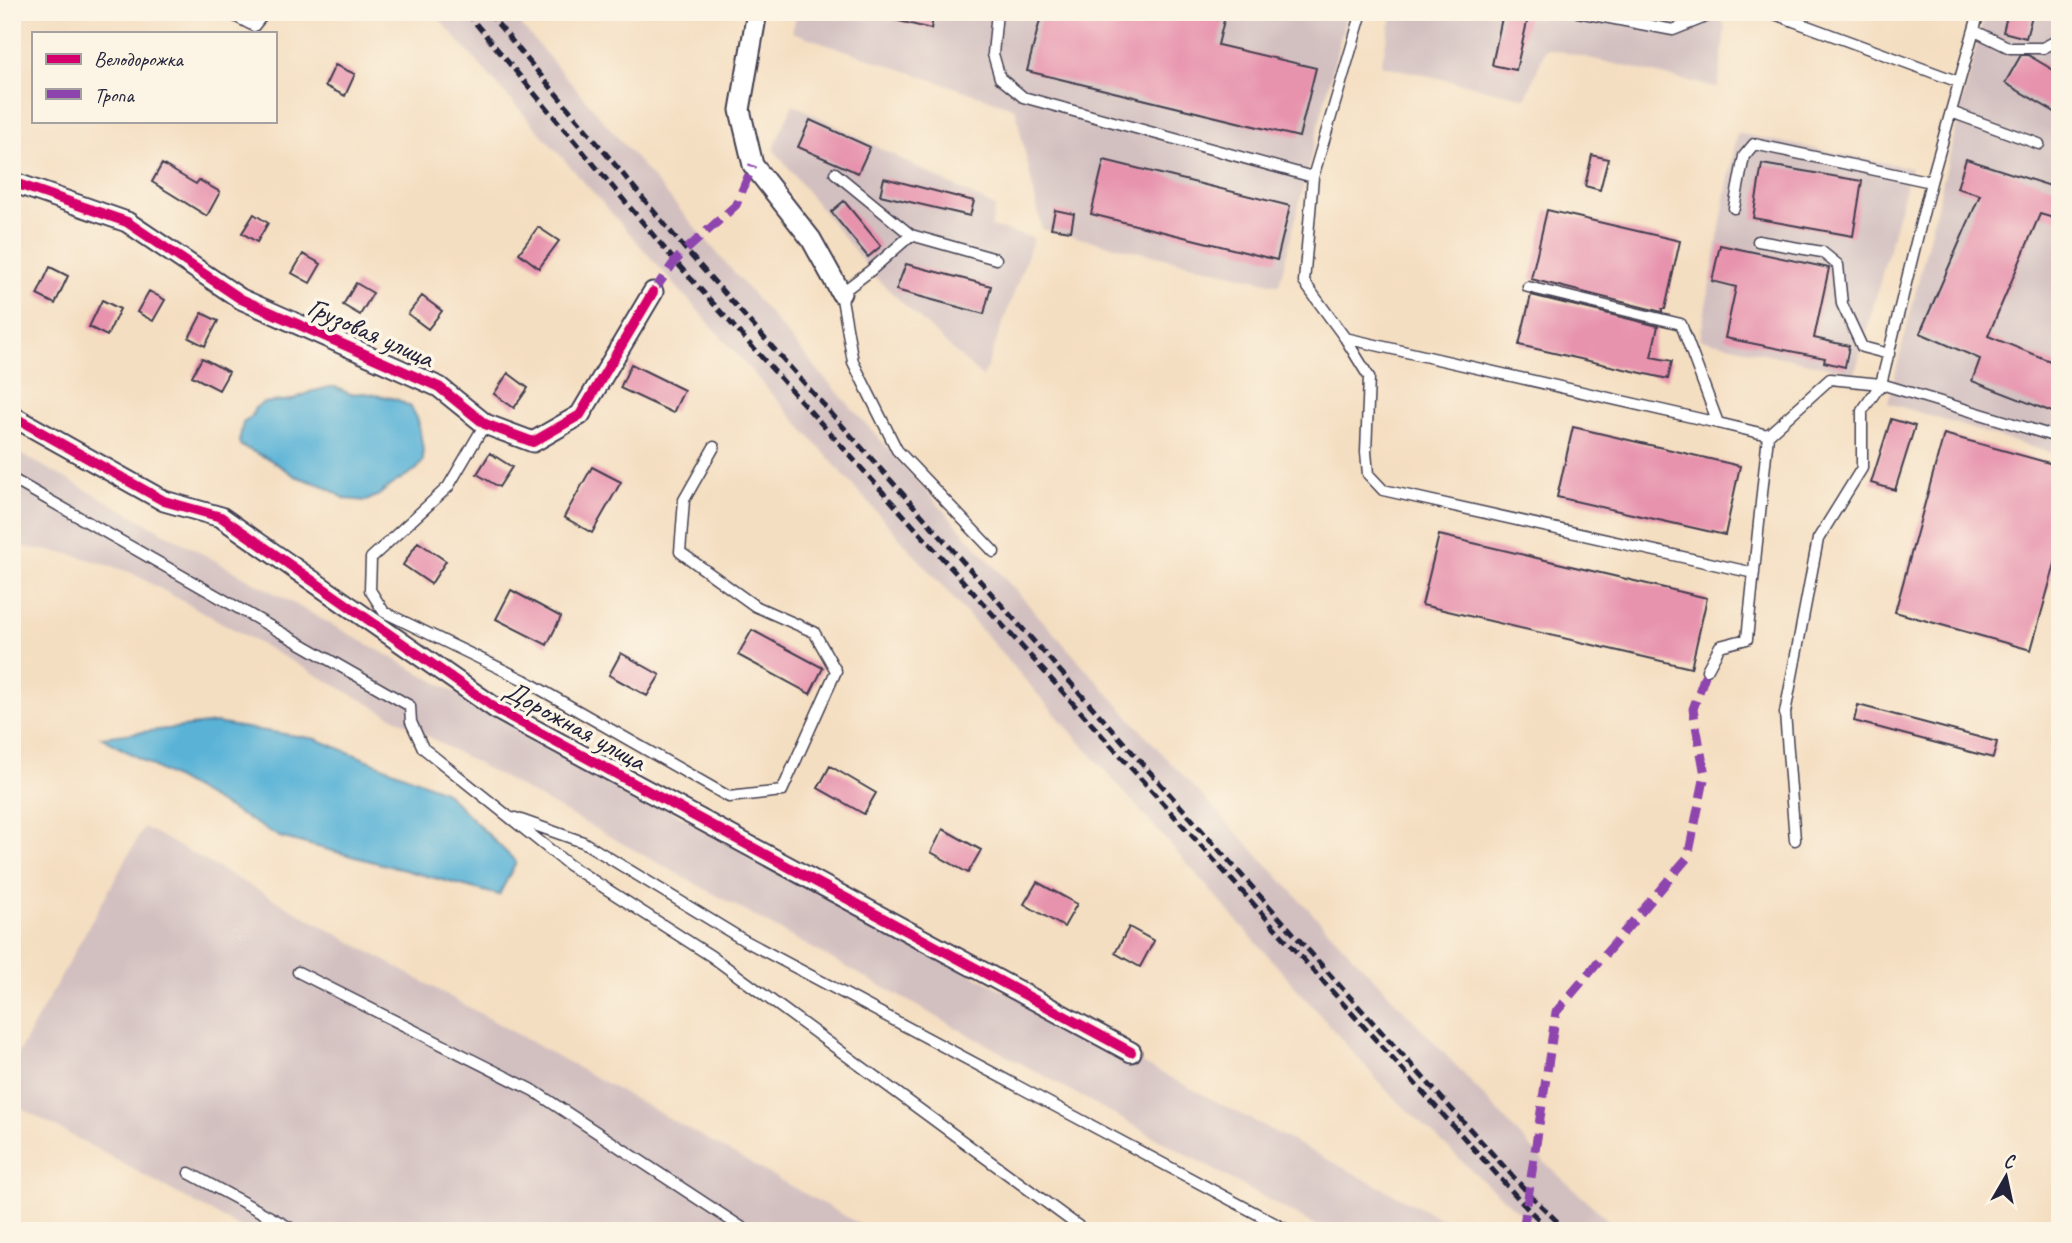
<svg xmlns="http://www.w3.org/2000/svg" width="2072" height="1243" font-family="Caveat,sans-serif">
	<rect width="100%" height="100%" fill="#fcf5e5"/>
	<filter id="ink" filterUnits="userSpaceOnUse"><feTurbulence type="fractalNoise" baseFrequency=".0143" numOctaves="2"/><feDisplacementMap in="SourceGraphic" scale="14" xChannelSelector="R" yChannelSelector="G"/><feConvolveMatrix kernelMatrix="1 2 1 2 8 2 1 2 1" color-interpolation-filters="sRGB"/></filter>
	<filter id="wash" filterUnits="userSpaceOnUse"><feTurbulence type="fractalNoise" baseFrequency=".00686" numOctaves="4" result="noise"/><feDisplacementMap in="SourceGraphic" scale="28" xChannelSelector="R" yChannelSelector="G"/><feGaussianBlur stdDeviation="1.57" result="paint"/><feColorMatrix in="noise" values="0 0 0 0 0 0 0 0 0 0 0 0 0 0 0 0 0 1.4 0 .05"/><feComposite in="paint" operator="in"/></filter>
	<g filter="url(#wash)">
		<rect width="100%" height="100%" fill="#f4dec1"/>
		<path fill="#d2bfc0" d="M433,12h77l312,363 337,375 289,307 98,107 74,67h-79l-59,-51 -96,-90 -387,-440z
			M797,12h550l-68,273 -237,-56 -27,-121 -223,-76z
			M1393,12h327l5,16 -7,60 -172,-40 -20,50 -145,-33z
			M1985,12h75v444l-172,-53z
			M793,104l202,103 -4,20 43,11 -51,140 -105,-98 -105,-131z
			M1737,133l174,35 -56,205 -155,-34z
			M12,449l888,488 565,294h-140l-1195,-659 -56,-17 -62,-10v-45l10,-15 -10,-5z
			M144,827l728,404h-626l-234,-128v-39z"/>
		<path fill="#5ab3d7" stroke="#3e6a89" stroke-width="2" d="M330,387h5l15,7 15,-1 31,6 15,8 7,13 5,30v11l-6,8 -26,16 -12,10 -13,6 -20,-2 -22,-13 -29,-10 -26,-17 -28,-13 -2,-4 4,-19 8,-6 4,-9 8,-5 29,-3 18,-8z
			M215,723l101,16 128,52 72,71 -17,33 -219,-58 -179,-100z"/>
		<g id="blocks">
			<path fill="#e793ad" d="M887,12h47l-3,17 -44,-11z
				M1042,12h184l-8,33 98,23 -17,69 -272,-66z
				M2008,12h25l-7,26 -23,-6z
				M1503,13l25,5 -12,52 -24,-5z
				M2021,55h7l32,19v41l-55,-32z
				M335,65l20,9 -10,22 -20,-10z
				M810,120l60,27 -12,26 -60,-26z
				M1592,155l16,4 -8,31 -15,-4z
				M1966,159l94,30v31l-20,-6 -52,122 72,29v50l-88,-34 8,-22 -60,-26 60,-138 -23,-7z
				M1104,160l186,46 -13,54 -186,-46z
				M162,164l34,20 3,-4 21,12 -13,24 -55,-34z
				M1762,164l100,17 -9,55 -100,-18z
				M884,178l90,23 -4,15 -90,-21z
				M844,201l37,45 -13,11 -37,-45z
				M1055,210l19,4 -3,17 -20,-3z
				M1547,210l133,31 -15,68h-3v3l-131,-33z
				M254,214l14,9 -11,19 -15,-9z
				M538,227l21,14 -20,27 -20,-15z
				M1720,245l109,23 -15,70 35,8 -4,21 -21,-5 1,-4 -100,-20 11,-51 -24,-6z
				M303,254l18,10 -11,19 -18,-10z
				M906,264l85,22 -7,28 -88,-24z
				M50,267l18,9 -13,28 -18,-9z
				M356,283l17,10 -13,22 -17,-10z
				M149,291l16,9 -12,21 -16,-9z
				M1531,295l127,31 -7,31 21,4 -4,18 -149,-34z
				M422,296l20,15 -14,18 -20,-15z
				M102,300l18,9 -13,27 -18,-9z
				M202,313l16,8 -13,25 -16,-8z
				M202,358l27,14 -10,18 -27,-14z
				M631,364l53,26 -11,23 -53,-25z
				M508,373l20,15 -14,20 -20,-14z
				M1891,419l24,7 -20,64 -24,-7z
				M1573,427l167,39 -15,69 -168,-38z
				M1944,434l116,32v80l-29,104 -136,-38z
				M490,453l22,14 -13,20 -22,-13z
				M592,467l29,15 -29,51 -28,-16z
				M1439,535l268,63 -16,70 -269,-63z
				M418,542l28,19 -15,23 -28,-19z
				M511,590l50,27 -14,28 -51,-26z
				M752,630l71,38 -13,26 -72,-39z
				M621,653l39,22 -13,21 -38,-21z
				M1858,705l139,37 -4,16 -139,-37z
				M830,766l46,27 -12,21 -46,-26z
				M943,829l38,21 -13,23 -37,-21z
				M1037,882l40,22 -13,23 -40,-23z
				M1129,927l25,14 -14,26 -25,-14z"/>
		</g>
	</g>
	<g filter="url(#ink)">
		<use href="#blocks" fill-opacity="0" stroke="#423e4f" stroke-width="2"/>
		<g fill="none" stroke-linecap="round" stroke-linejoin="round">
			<g stroke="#423e4f" stroke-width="13">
				<path id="service" d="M227,12l27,14 11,-14
					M997,12l-4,42 7,24 23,19 290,80 49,-165
					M1578,12l95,18 45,-18
					M1769,12l190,70
					M1979,12l-48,170 -50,202 179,54
					M1975,31l35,17h33l17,-9
					M1951,112l88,32
					M835,173l76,62 85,24
					M1313,177l-9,105 41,56 24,39 -3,75 2,22 15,16 371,83
					M1734,208l10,-52 10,-12 177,38
					M911,235l-41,36 -29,22 12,69 44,88 97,102
					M1758,241l64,11 16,13 4,39 20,43 27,7
					M1528,287l153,37 37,99 50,12 -21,204 -27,7 -13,24
					M1345,338l373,85
					M485,424l-37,63 -77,71 -1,32 14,22 140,68 205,117 53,-6 54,-120 -22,-39 -59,-26 -75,-54 4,-52 30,-53
					M1768,435l62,-56 51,5 -19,27v57l-44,71 -33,174 10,127
					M12,479l398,227 1,16 12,26 146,117 142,91 374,275
					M515,818l68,24 159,97 547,292
					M298,972l236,119 213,140
					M189,1173l107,58"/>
			</g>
			<g stroke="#423e4f" stroke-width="23">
				<path id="minor" d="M757,12l-17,98 13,55 58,74 30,54
					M12,182l115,40 114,77 198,88 46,37 48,18 47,-27 73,-123
					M12,416l152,85 57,16 277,193 633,342"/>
			</g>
			<use href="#service" stroke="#fff" stroke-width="10"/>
			<use href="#minor" stroke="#fff" stroke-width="19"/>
			<path stroke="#22223b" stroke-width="5" stroke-dasharray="10 5" stroke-linecap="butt" d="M466,12l209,249 852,947 24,23
				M488,12l198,238 671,755 172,189 38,37"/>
			<path stroke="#8e44ad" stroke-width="9" stroke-dasharray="18 9" stroke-linecap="butt" d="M653,292l22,-31 11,-11 50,-45 17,-40
				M1523,1231l33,-219 132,-155 17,-82 -12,-66 14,-39"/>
			<g stroke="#fcf5e5" stroke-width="15">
				<path id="cycleway" d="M12,182l115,40 114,77 198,88 46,37 48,18 47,-27 73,-123
					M12,416l152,85 57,16 277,193 633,342"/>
			</g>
			<use href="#cycleway" stroke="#d6006c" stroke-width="10"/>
		</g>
	</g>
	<g text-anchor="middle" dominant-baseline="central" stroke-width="7" stroke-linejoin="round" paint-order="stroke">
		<g font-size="28" fill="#22223b" stroke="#fcf5e5">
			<text transform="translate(371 332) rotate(24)">Грузовая улица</text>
			<text transform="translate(575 725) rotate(29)">Дорожная улица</text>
		</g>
	</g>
	<rect width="2072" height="1243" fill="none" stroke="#fcf5e5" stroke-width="42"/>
	<rect x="32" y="32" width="245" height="91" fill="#fcf5e5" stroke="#a5a1a1" stroke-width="2"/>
	<rect x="46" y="54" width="35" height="10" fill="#d6006c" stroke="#a5a1a1" stroke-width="2"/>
	<text x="94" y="66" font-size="21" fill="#22223b">Велодорожка</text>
	<rect x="46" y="89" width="35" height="10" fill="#8e44ad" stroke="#a5a1a1" stroke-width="2"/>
	<text x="94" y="102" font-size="21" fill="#22223b">Тропа</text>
	<g transform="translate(2006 1177) rotate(9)" stroke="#fcf5e5" stroke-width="5" paint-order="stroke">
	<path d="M0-5L12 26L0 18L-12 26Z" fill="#22223b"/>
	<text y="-10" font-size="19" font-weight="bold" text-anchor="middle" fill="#22223b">С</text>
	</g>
</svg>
